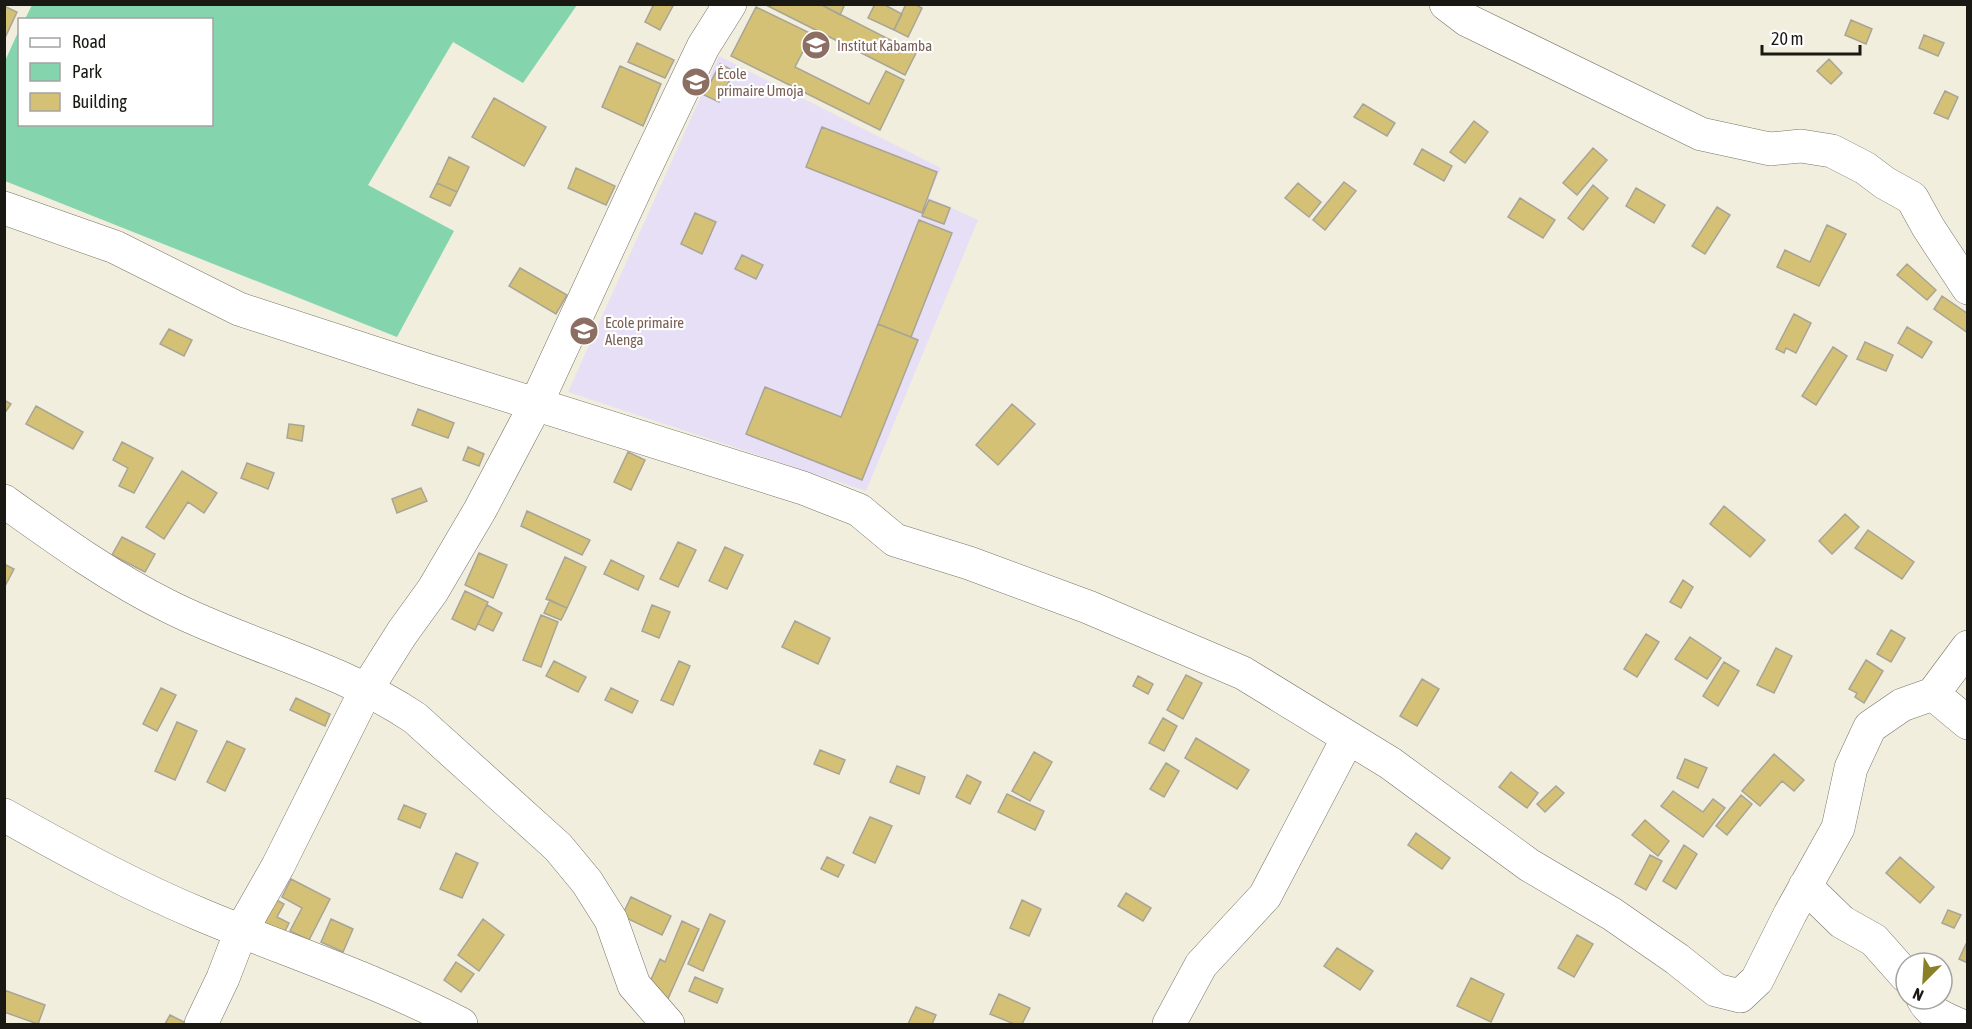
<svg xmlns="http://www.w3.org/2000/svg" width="1972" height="1029" font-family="'Asap Condensed',sans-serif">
	<rect width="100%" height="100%" fill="#f2eede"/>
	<path fill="#e7dff5" d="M719,56l222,112 -13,29 50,23 -112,271 -298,-99z"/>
	<path fill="#84d5ad" d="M32,5v-1l545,1 -54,78 -70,-41 -85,143 86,46 -57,106 -392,-156v-120l14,-31 1,94h192v-104l-187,-1z"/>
	<path fill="#d4c175" stroke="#a8a596" stroke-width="1.5" d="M654,4h20l-14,26 -15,-8z
		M764,4h56l96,49 -11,22z
		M820,4h25l-5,11z
		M875,4h8l19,10 -8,16 -26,-12z
		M906,4h8l8,4 -14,29 -14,-7z
		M4,6l13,6 -13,28z
		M756,7l56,27 -17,33 74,37 17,-33 18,9 -24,50 -149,-74z
		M1851,20l21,9 -6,15 -21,-9z
		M1924,35l20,8 -6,13 -19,-8z
		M637,43l37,17 -9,18 -37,-16z
		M1829,59l13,14 -11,11 -14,-13z
		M720,64l14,7 -15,31 -15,-7z
		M620,66l41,18 -18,42 -41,-19z
		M1945,91l13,6 -10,22 -14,-6z
		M494,98l52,29 -22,39 -52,-29z
		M1363,104l32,19 -8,13 -33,-19z
		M1474,121l14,11 -23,31 -15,-11z
		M822,127l115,45 -15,41 -116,-46z
		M1593,148l14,12 -30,35 -14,-12z
		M1422,149l30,17 -8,15 -30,-17z
		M449,157l20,10 -12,25 -20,-9z
		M576,168l39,18 -9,19 -38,-17z
		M1344,182l12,9 -31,39 -12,-10z
		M437,183l20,9 -7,14 -20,-9z
		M1298,183l23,19 -12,15 -24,-19z
		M1593,185l15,13 -25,32 -15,-12z
		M1636,188l29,17 -11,18 -28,-17z
		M1520,198l35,22 -12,18 -35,-21z
		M929,200l21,8 -6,16 -22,-8z
		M1717,207l13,8 -25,39 -13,-8z
		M695,213l21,9 -14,32 -21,-10z
		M919,220l33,13 -41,104 -33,-13z
		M1827,225l19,9 -27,52 -42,-19 8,-17 25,12z
		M742,255l21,10 -7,14 -21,-10z
		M1907,264l29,26 -9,10 -30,-25z
		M520,268l47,27 -11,19 -47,-28z
		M1942,296l26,18v19l-34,-24z
		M1794,314l17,9 -15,30 -10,-5 -2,5 -8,-4z
		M878,324l40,16 -56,140 -116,-46 19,-47 76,30z
		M1907,327l25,15 -10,16 -24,-15z
		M169,329l23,11 -8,16 -24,-12z
		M1865,342l28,13 -7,16 -29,-12z
		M1833,347l14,9 -31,49 -14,-9z
		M4,400l7,4 -7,10z
		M1012,404l23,20 -37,41 -22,-20z
		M36,406l47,26 -10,17 -47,-25z
		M418,409l36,14 -6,15 -36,-13z
		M289,424l15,2 -2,15 -15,-3z
		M122,442l31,16 -19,35 -15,-7 9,-18 -15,-8z
		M468,447l16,7 -5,12 -16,-6z
		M628,452l17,8 -14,30 -17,-8z
		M247,463l27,10 -6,16 -27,-11z
		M182,471l35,22 -13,20 -16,-11 -24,37 -18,-12z
		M421,488l6,13 -30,12 -5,-14z
		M1724,506l41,34 -15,17 -40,-33z
		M527,511l63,29 -8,15 -61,-29z
		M1845,514l14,13 -27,27 -13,-13z
		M1868,530l46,32 -12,17 -47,-31z
		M122,537l33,17 -10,18 -33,-17z
		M678,542l18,8 -18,37 -18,-8z
		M725,547l18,8 -16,34 -18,-8z
		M479,553l28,12 -14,33 -28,-13z
		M565,557l21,10 -19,41 -21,-9z
		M611,560l33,16 -6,14 -34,-16z
		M4,564l10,5 -10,19z
		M1683,580l10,7 -12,21 -11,-6z
		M465,591l23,11 -13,28 -23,-11z
		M550,600l17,8 -6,12 -17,-7z
		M487,605l15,8 -9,18 -15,-7z
		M652,605l18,7 -11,26 -17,-7z
		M541,615l17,7 -17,45 -18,-7z
		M795,621l35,17 -12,26 -36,-17z
		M1891,630l14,8 -14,24 -14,-8z
		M1646,634l13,8 -22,35 -13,-8z
		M1690,637l31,21 -14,21 -32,-20z
		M1776,648l16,8 -18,37 -17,-8z
		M1866,660l17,11 -19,32 -9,-6 2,-4 -8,-4z
		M554,661l32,16 -8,15 -32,-16z
		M679,661l11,5 -17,39 -12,-5z
		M1724,662l15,9 -21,35 -15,-10z
		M1186,675l16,8 -19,36 -16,-9z
		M1138,676l15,8 -5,10 -15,-8z
		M1422,679l17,10 -22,37 -17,-10z
		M161,688l15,7 -19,36 -14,-7z
		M611,688l27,13 -6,12 -27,-13z
		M296,698l34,16 -5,12 -35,-16z
		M1163,718l14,8 -13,25 -15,-8z
		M177,722l20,9 -22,49 -20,-9z
		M1196,738l53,32 -12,19 -52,-31z
		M227,741l18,8 -20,42 -18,-9z
		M820,750l25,10 -6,14 -25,-10z
		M1034,752l18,10 -22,39 -18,-10z
		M1774,754l30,26 -10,11 -12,-10 -22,25 -18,-15z
		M1685,759l22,9 -9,20 -21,-10z
		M1166,763l13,8 -15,26 -14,-8z
		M897,766l28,11 -6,17 -29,-12z
		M1511,772l27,21 -11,15 -28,-21z
		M967,775l14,7 -11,22 -14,-7z
		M1556,786l8,7 -19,19 -8,-8z
		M1673,791l30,21 10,-13 12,9 -22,29 -42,-31z
		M1007,794l37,17 -9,19 -37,-18z
		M1741,795l11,9 -25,31 -11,-9z
		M404,805l22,9 -6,14 -22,-9z
		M870,817l22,9 -17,37 -22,-10z
		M1645,820l24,21 -11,15 -26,-21z
		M1416,833l34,25 -8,11 -34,-24z
		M1684,845l13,9 -21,35 -13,-8z
		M456,853l22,10 -16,35 -22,-9z
		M1650,855l12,6 -16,29 -11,-6z
		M827,857l17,8 -6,12 -17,-8z
		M1900,857l34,30 -14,16 -34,-30z
		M291,879l39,20 -21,41 -19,-9 12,-23 -20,-11z
		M1126,893l25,15 -8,13 -25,-15z
		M271,897l13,7 -7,13 12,6 -6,12 -25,-12z
		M631,897l40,19 -9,19 -40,-19z
		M1022,900l19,9 -12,27 -19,-8z
		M1948,910l13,5 -7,13 -12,-5z
		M710,914l15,7 -22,50 -15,-7z
		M331,919l22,10 -10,23 -22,-10z
		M483,919l21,16 -25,36 -21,-16z
		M682,921l17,8 -32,72 -21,-10 14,-32 5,3z
		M1577,935l16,9 -19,33 -16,-9z
		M1966,944l2,1v18l-9,-4z
		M1337,948l36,23 -13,19 -36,-24z
		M456,962l18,12 -13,18 -17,-12z
		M695,977l28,12 -6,14 -28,-12z
		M1471,978l33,16 -13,28 -34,-16z
		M4,990l41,15 -7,19 -34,-12z
		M999,994l31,14 -8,16h-8l-24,-10z
		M916,1007l20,8 -4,9h-24z
		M170,1015l16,8v1h-21z"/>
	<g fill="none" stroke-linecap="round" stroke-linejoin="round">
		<g stroke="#787467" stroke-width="34">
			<path id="minor" d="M1446,4l21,16 234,114 69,15 31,-3 31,5 33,17 20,15 27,15 16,29 40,61
				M4,208l111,39 124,62 184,60 380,119 56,22 36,30 74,23 119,44 155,66 147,90 139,102 83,49 65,45 39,31 24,6 17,-16 33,-66 48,-86 13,-60 19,-41 32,-22 31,-11 35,-47
				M4,501c53,38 107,77 166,106 80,40 169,60 245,111l143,129 29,35 24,38 23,65 34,39
				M1933,694l35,29
				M4,815c66,37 130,72 200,101 86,36 175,65 257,108
				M1805,886l37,36 32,18 32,36
				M1923,999c7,14 20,19 34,25
				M201,1024l22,-46 18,-47 37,-65 88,-176 36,-57 31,-43 47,-80 56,-106 103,-223 64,-134 27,-43
				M1169,1024l32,-59 64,-69 83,-158"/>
		</g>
		<use href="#minor" stroke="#fff" stroke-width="33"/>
	</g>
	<defs>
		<g id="school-disc" transform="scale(1.5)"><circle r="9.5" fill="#8d6e63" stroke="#fff"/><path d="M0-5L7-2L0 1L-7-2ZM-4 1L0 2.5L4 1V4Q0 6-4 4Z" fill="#fff"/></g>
	</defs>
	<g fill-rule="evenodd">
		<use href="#school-disc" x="816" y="45"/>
		<use href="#school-disc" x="696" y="82"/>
		<use href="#school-disc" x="584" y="331"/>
	</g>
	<g text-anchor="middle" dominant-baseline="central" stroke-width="4.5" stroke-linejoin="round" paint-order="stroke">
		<g font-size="15" fill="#785e54" stroke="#fff" text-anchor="start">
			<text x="837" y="45">Institut Kabamba</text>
			<text x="717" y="73">École<tspan x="717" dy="17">primaire Umoja</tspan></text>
			<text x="605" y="322">Ecole primaire<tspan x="605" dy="17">Alenga</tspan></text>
		</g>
	</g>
	<rect width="1972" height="1029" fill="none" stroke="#191812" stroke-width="12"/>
	<rect x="18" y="18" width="195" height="108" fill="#ffffff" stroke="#a3a3a0" stroke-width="1.5"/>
	<rect x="30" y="38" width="30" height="9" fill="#ffffff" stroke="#a3a3a0" stroke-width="1.5"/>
	<text x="72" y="48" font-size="18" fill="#191812">Road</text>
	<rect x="30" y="63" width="30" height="18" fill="#84d5ad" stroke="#a3a3a0" stroke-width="1.5"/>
	<text x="72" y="78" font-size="18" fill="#191812">Park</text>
	<rect x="30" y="93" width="30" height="18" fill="#d4c175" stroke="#a3a3a0" stroke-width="1.5"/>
	<text x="72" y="108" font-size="18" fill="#191812">Building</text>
	<g transform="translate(1924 981) rotate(204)"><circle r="28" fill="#ffffff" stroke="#a3a3a0" stroke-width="1.5"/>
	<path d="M0-4.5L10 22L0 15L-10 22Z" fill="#898027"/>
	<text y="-9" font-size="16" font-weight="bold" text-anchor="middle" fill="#191812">N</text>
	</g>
	<path d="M1762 45v9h98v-9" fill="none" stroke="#191812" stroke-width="3"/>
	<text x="1771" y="45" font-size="18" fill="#191812" stroke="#ffffff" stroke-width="4.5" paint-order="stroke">20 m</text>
</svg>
